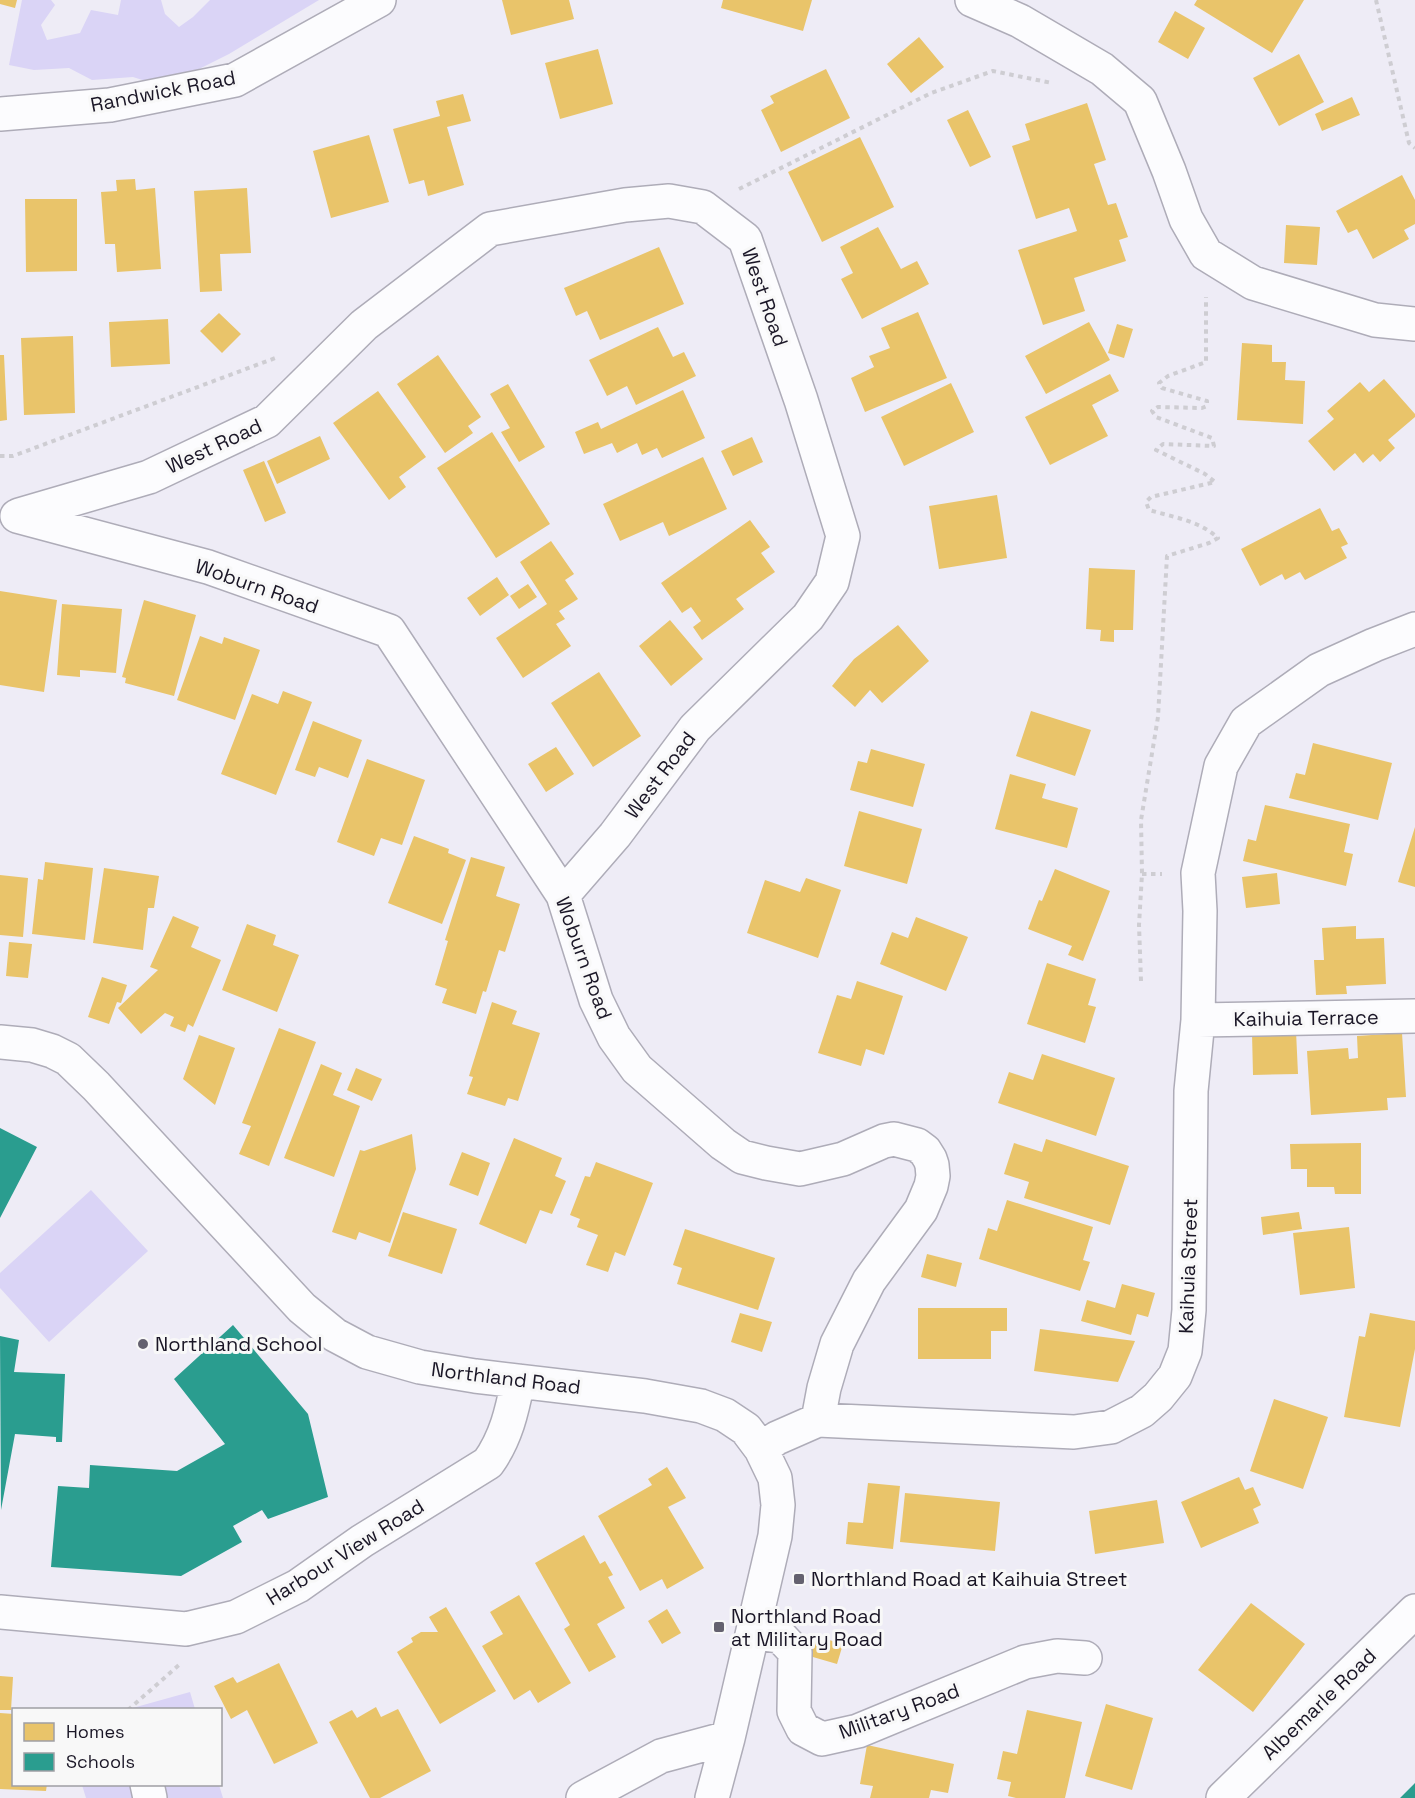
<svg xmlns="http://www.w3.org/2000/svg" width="1415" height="1798" font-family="'Space Grotesk',sans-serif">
	<rect width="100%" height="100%" fill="#eeecf6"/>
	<path fill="#dad4f6" d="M22,0h29l4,5 -14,20 6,15 33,-7 11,-23 27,5 3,-15h40l4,14 14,13 14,-10 17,-17h109l-90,54 -40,20 -34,10 -22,-7 -41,3 -23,-12 -35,2 -25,-5z
		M91,1190l57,61 -99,91 -49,-54v-15z
		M190,1692l5,17h-66z
		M82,1785h137l4,13h-137z"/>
	<path fill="#e9c46a" d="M0,0h17l-2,8 -15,-4z
		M502,0h67l5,19 -63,16z
		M723,0h89l-9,31 -82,-23z
		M1197,0h107l-32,53 -78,-48z
		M1175,11l30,17 -17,31 -30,-17z
		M919,37l25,30 -33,26 -24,-29z
		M598,49l15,55 -53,15 -15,-56z
		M1299,54l25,48 -45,24 -26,-48z
		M826,69l24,49 -69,34 -20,-42 13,-7 -4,-7z
		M463,94l8,27 -24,6 17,58 -36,11 -4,-16 -15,4 -16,-55 47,-13 -4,-15z
		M1352,97l8,18 -38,16 -7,-17z
		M1087,103l19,57 -12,4 14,41 8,-2 12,34 -9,3 7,21 -52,17 11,33 -42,14 -25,-75 59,-19 -8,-23 -33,11 -24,-73 18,-6 -5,-16z
		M968,110l23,47 -21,10 -23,-47z
		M369,135l20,67 -58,16 -18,-67z
		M860,137l34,70 -72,35 -34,-70z
		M1402,175l13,25v24l-11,6 5,9 -36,20 -16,-30 -9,4 -12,-22z
		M135,179l1,11 19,-2 6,81 -44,3 -2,-28h-10l-4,-52 16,-1 -1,-11z
		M247,188l4,65 -31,1 2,37 -22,1 -6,-101z
		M25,199h52v72l-51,1z
		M1286,225l34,2 -3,38 -33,-2z
		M878,227l23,42 16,-8 12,23 -67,35 -21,-40 12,-6 -13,-26z
		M659,247l25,57 -84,36 -13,-29 -11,5 -12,-28z
		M918,312l29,66 -82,34 -14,-34 23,-11 -5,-11 21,-8 -9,-20z
		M219,313l22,21 -19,19 -22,-22z
		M168,319l2,45 -59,3 -2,-45z
		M1089,322l21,38 -64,34 -21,-38z
		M1117,324l16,5 -9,29 -16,-5z
		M658,327l15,30 11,-5 12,24 -60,29 -9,-19 -20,10 -18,-36z
		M73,336l2,77 -51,2 -3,-77z
		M1242,343l30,2v17h14l-1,18 20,1 -2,43 -66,-4z
		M0,355h4l3,65 -7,1z
		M438,355l43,62 -13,9 5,7 -28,20 -48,-69z
		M1110,374l9,17 -27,14 16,31 -58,29 -25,-48z
		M1384,379l31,35v3l-27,23 7,8 -15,14 -7,-8 -10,9 -8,-10 -21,18 -26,-30 26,-22 -7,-8 33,-29 9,10z
		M951,383l23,49 -70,34 -23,-49z
		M508,384l37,63 -26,15 -18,-30 9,-4 -20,-34z
		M683,390l22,48 -43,20 -5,-10 -15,7 -5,-12 -20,10 -5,-10 -28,11 -9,-22 23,-10 3,7z
		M378,391l48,66 -27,20 7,10 -17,13 -56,-77z
		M492,432l58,92 -54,34 -59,-90z
		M320,436l10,23 -53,25 -10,-23z
		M752,437l11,25 -30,14 -12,-25z
		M703,457l24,52 -58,27 -6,-14 -43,19 -17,-37z
		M264,461l22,52 -21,9 -22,-52z
		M997,495l10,63 -68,11 -10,-63z
		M1320,508l12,23 7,-3 9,16 -7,3 6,11 -42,22 -5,-8 -15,8 -3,-6 -22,12 -19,-37z
		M750,520l20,27 -9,6 14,19 -39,27 8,10 -42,31 -9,-13 8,-6 -10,-14 -9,6 -21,-30z
		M551,541l23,33 -9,6 13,19 -19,12 6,8 -9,5 15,22 -48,32 -27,-40 51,-34 -27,-42z
		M1089,568l46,2 -2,60h-19v12l-14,-1 1,-11 -15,-1z
		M497,577l12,18 -29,21 -13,-18z
		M528,584l9,13 -18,12 -9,-13z
		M0,591l57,9 -13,92 -44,-7z
		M144,600l52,15 -22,81 -49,-13 1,-5 -4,-1z
		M62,604l60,5 -6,64 -36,-3v7l-23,-2z
		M670,620l33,39 -32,27 -32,-40z
		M898,625l31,36 -47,42 -12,-13 -15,17 -23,-21 22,-27z
		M200,636l22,8 2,-7 36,13 -25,70 -58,-20z
		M599,672l42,64 -48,31 -42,-64z
		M283,691l29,11 -36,93 -55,-21 31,-80 26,10z
		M1031,711l60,19 -16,46 -59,-20z
		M313,721l49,19 -14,38 -29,-11 -4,10 -20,-7z
		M1313,743l79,20 -14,57 -89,-22 7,-25 9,2z
		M556,747l18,27 -28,18 -18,-28z
		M871,749l54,15 -12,43 -63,-17 8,-29 9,2z
		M367,759l58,21 -23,65 -21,-7 -7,18 -37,-14z
		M1010,774l36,10 -4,14 36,10 -11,40 -72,-19z
		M1265,805l85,19 -6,28 9,2 -7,32 -103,-25 5,-22 8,2z
		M859,811l63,18 -15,55 -63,-18z
		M1415,827v60l-17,-5z
		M414,836l35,13 -1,4 18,7 -24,64 -54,-21z
		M471,857l34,10 -9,29 24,8 -15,48 -6,-2 -13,42 -3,-1 -7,23 -34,-11 5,-14 -12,-4 13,-44 -3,-1z
		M45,862l48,6 -8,72 -53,-6 6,-55 5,1z
		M104,868l55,8 -5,32h-6l-5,42 -50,-7z
		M1055,869l55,22 -27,70 -15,-6 4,-9 -44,-17 11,-29 3,1z
		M1277,873l3,31 -34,4 -4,-31z
		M0,875l28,3 -5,59 -23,-2z
		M806,878l35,12 -23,68 -71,-25 18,-53 35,12z
		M173,916l26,11 -8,20 30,13 -28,67 -5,-3 -3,8 -15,-6 4,-9 -9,-4 -24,21 -23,-26 40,-38 -8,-3z
		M916,917l52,20 -22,54 -66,-27 12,-32 16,6z
		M247,924l29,11 -3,10 26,10 -22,57 -55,-22z
		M1356,926v13l28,-1 2,46 -40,2 1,8 -31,1 -2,-35h10l-2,-32z
		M9,942l23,2 -4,34 -22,-2z
		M1047,963l49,16 -8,26 8,2 -11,36 -58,-19z
		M102,977l25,8 -6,18 -4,-1 -8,22 -21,-7z
		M857,981l46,15 -19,59 -18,-6 -5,17 -43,-13 19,-58 14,4z
		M492,1002l25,9 -5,13 28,9 -22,68 -10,-3 -3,8 -38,-12 6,-17 -4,-1z
		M279,1028l37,14 -47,124 -30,-12 12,-28 -9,-3z
		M1296,1031l2,43 -45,1 -1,-42z
		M1402,1033l4,64 -19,1 1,12 -77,5 -4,-64 41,-3 1,11 9,-1 -1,-22z
		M199,1035l36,13 -20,57 -32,-26z
		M1042,1054l73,24 -19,58 -98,-33 11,-31 24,8z
		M321,1064l21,9 -9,22 27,11 -26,71 -50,-19z
		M356,1068l26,11 -10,22 -25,-11z
		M412,1134l4,35 -26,74 -31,-11 -3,8 -24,-8 28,-82 4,1z
		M514,1138l48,20 -7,18 11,5 -14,33 -12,-4 -14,34 -47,-20z
		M1046,1139l83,27 -19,59 -86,-27 5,-16 -25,-8 10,-31 28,9z
		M1361,1143v51h-26l-1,-7h-27v-18h-16l-1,-25z
		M462,1152l28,11 -12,33 -29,-11z
		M596,1162l57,21 -28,73 -10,-4 -7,20 -22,-7 12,-30 -21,-8 3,-8 -10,-4 15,-39 5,1z
		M1007,1200l86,27 -10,33 7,2 -10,29 -101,-32 9,-31 9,3z
		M403,1212l54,17 -15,45 -54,-18z
		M1299,1212l3,17 -39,6 -2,-18z
		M1349,1227l6,61 -55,7 -7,-62z
		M685,1229l90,29 -17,52 -81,-26 5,-16 -9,-3z
		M927,1254l35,9 -6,24 -35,-10z
		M1122,1284l33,9 -7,24 -11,-3 -6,21 -50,-14 6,-21 28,8z
		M918,1308h89v23h-16v28h-73z
		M740,1313l32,9 -10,30 -31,-10z
		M1370,1313l45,8v28l-15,78 -56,-10 15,-81 6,1z
		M1040,1329l95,12 -17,41 -84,-11z
		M1274,1399l54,18 -25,72 -53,-18z
		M667,1467l19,31 -18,9 36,61 -37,21 -5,-10 -22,12 -42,-75 54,-31 -4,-6z
		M1239,1477l6,13 8,-3 8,18 -8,4 6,14 -58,25 -20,-46z
		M868,1483l32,3 -7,63 -47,-5 2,-22 15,1z
		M905,1493l95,9 -5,49 -95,-9z
		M1157,1500l7,43 -69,11 -6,-43z
		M584,1535l16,29 5,-3 8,14 -5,2 17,31 -28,16 19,33 -27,15 -25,-43 6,-4 -35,-62z
		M519,1595l52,88 -33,20 -8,-13 -16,10 -32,-54 21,-12 -13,-22z
		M1251,1603l54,41 -52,68 -55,-42z
		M446,1607l50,84 -56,33 -43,-72 16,-10 -2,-4 10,-6h17l-9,-15z
		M667,1609l14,24 -19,11 -14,-23z
		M812,1635l31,9 -6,20 -31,-9z
		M279,1663l39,80 -44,21 -27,-54 -16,9 -17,-33 19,-9 4,6z
		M0,1676l13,1 -2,33h-11z
		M1106,1704l47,14 -21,72 -47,-14z
		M376,1707l5,10 17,-8 33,62 -51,27h-10l-41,-76 23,-12 5,8z
		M1027,1710l55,12 -17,76h-49l-8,-2 3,-14 -14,-3 6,-28 14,3z
		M0,1713l14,1v70h33l-1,7 -46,-2z
		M867,1745l87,19 -6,29 -17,-3 -2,8h-59l3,-12 -13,-2z"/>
	<path fill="#2a9d8f" d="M0,1128l37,19 -37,71z
		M233,1325l75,89 20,83 -60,22 -6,-9 -29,16 9,16 -61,34 -130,-9 7,-81 31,2 1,-23 87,6 48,-27 -51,-65z
		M0,1336l19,4 -5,32 51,2 -3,68h-6v-5l-41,-3 -14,76z
		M1415,1783v15h-15z"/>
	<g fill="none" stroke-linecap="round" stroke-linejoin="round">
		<g stroke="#aeacb8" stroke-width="36">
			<path id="minor" d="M972,0l48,21 82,48 38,32 29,70 17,48 20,35 47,29 122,37 40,4
				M0,114l110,-9 125,-25 144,-80
				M19,515l130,-38 118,-56 97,-96 126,-96 135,-24 44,-4 34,6 42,32 56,161 42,136 -11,46 -24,35 -113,111 -80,107 -52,60
				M17,516l191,51 181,64 174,264 33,105 18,37 23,32 86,75 19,13 24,6 34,6 43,-10 41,-18 10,-2 23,6 8,6 5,8 2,6 1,11 -2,10 -10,24 -52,71 -32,63 -13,44 -6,32
				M1198,1020l217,-4
				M0,1042l32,3 20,6 16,8 28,27 206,222 33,27 32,17 53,15 55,9 170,20 56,10 24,9 21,14 15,20 14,29 3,27 -3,31 -47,202 -16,60
				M761,1449l16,-11 41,-18 256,12 37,-5 31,-16 16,-14 17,-21 10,-25 4,-41 2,-219 7,-71 2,-109 -2,-38 23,-107 25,-44 73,-52 55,-25 41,-16
				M0,1612l186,17 50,-12 62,-31 64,-45 126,-78c18,-25 24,-52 30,-82
				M753,1633l27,3 15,16 -1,59 9,18 19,10 36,-8 167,-69 32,-6 28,2
				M147,1784l3,14
				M583,1798l78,-42 67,-18
				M1223,1798l192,-187"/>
		</g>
		<path stroke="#cecdd2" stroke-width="4" stroke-dasharray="4.5 4.5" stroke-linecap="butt" d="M1376,0l33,143 6,5
			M739,189l192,-96 62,-22 59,12
			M0,456h13l265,-99
			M1142,874h20
			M1141,981l-2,-56 3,-51 -1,-54 17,-103 9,-161 42,-13 9,-5c-18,-17 -45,-21 -69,-28l-3,-8 5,-5 64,-15 -10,-8 -49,-24 7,-6 51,2 -2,-8 -56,-21 -4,-6 6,-4 44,1 5,-2v-5l-45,-13 -3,-5 9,-7 38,-14v-65
			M128,1710l51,-45"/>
		<use href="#minor" stroke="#fcfcfe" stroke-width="33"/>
	</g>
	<g fill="#64616f" stroke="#f8f8f8" stroke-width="2">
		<circle cx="143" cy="1344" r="6"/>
		<rect x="793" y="1573" width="12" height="12" rx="3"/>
		<rect x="713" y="1621" width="12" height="12" rx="3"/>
	</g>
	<g text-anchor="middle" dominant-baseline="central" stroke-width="6" stroke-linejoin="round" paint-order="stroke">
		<g font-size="20" fill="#1a1626" stroke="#f8f8f8">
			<text transform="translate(163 91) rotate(-11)">Randwick Road</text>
			<text transform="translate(765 297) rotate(71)">West Road</text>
			<text transform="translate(214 446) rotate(-25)">West Road</text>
			<text transform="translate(257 586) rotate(19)">Woburn Road</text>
			<text transform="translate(660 775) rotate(-53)">West Road</text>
			<text transform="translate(584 958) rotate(70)">Woburn Road</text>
			<text transform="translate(1306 1018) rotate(-1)">Kaihuia Terrace</text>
			<text transform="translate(1188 1266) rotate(-88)">Kaihuia Street</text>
			<text transform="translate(506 1378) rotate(7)">Northland Road</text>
			<text transform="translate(345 1552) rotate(-32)">Harbour View Road</text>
			<text transform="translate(1319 1704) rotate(-44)">Albemarle Road</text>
			<text transform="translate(899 1711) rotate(-20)">Military Road</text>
		</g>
		<g font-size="20" fill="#1a1626" stroke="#f8f8f8" text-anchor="start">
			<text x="155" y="1344">Northland School</text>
			<text x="811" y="1579">Northland Road at Kaihuia Street</text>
			<text x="731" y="1616">Northland Road<tspan x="731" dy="23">at Military Road</tspan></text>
		</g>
	</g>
	<rect x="12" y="1708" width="210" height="78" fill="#f8f8f8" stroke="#9f9ea4" stroke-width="1.5"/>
	<rect x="24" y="1723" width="30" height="18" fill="#e9c46a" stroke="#9f9ea4" stroke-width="1.5"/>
	<text x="66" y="1738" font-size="18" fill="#1a1626">Homes</text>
	<rect x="24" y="1753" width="30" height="18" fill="#2a9d8f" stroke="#9f9ea4" stroke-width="1.5"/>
	<text x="66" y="1768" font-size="18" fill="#1a1626">Schools</text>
</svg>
